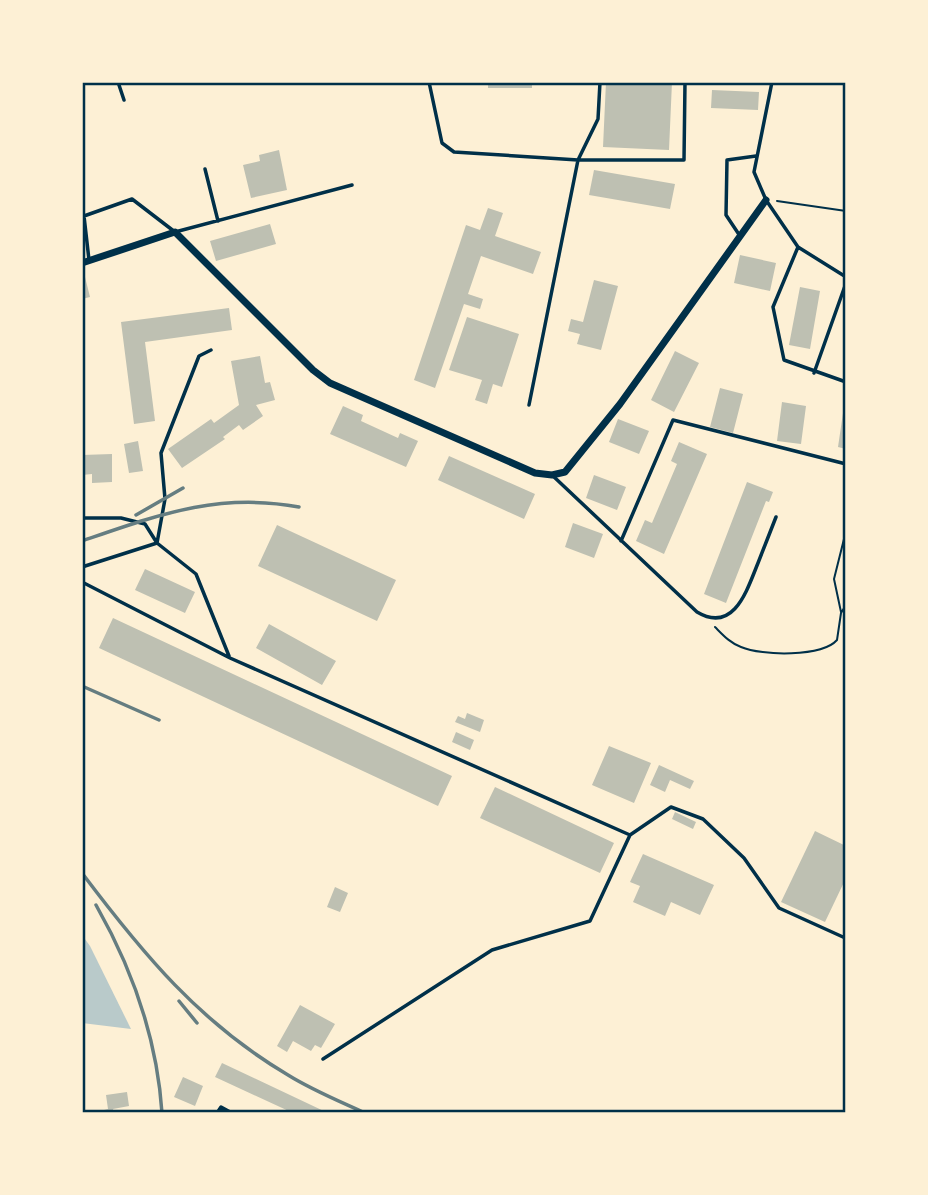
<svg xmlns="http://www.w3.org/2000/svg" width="928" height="1195" font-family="Commissioner,sans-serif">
	<rect width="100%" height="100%" fill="#fdf0d5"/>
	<path fill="#b9caca" d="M82,935l8,11 41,83 -49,-6z"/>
	<path fill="#bec0b2" d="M488,82h44v6h-44z
		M606,82h66l-3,68 -66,-3z
		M712,90l47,2 -1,18 -47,-2z
		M279,150l8,40 -36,8 -8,-33 17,-4 -1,-6z
		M594,170l81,14 -5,25 -81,-14z
		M488,208l15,5 -8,23 46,16 -8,22 -52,-18 -13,38 15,5 -3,10 -16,-5 -29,84 -21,-8 52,-155 14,5z
		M270,224l6,20 -60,17 -6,-20z
		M740,255l36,8 -6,28 -36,-8z
		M83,269l7,28 -8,2v-29z
		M594,280l24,6 -17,64 -24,-6 3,-10 -12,-3 3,-12 12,3z
		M800,287l20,4 -10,58 -21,-4z
		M229,308l3,22 -87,12 10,79 -21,3 -13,-102z
		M467,317l52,17 -17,53 -9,-3 -6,20 -12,-4 7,-20 -33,-10z
		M675,351l24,12 -25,49 -23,-12z
		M260,356l5,27 5,-1 5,18 -19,5 7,11 -20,14 -4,-5 -16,12 2,2 -43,29 -14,-19 43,-30 3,4 25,-18 -8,-44z
		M720,388l23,6 -10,39 -23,-6z
		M782,402l24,4 -5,38 -24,-3z
		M343,406l20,9 -2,6 37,17 2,-5 18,8 -12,26 -76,-33z
		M843,413h3v36l-8,-2z
		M618,419l31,12 -10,23 -30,-12z
		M138,441l5,30 -14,2 -5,-29z
		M679,442l28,12 -43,100 -28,-13 9,-21 7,3 25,-59 -6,-3z
		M112,454v28l-20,1v-9l-10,1v-20z
		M449,456l86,38 -11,25 -86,-39z
		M594,475l32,12 -9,23 -31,-12z
		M747,482l26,10 -4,10 -3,-1 -40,102 -22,-9z
		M573,523l30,11 -9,24 -29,-11z
		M277,525l119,55 -19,41 -119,-55z
		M145,569l50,23 -10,21 -50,-23z
		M113,618l339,158 -14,30 -339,-158z
		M269,624l67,37 -14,24 -66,-37z
		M467,713l17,7 -4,12 -25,-10 3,-6 7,3z
		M456,732l18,8 -4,10 -18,-8z
		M609,746l42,17 -17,40 -42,-18z
		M659,765l35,16 -4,8 -20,-9 -5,12 -15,-7z
		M495,787l119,56 -14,30 -120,-55z
		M675,812l21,10 -3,7 -21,-10z
		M815,831l31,15v32l-21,44 -44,-20z
		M643,854l71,31 -14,30 -29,-13 -6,14 -32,-14 7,-16 -10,-4z
		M335,887l13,6 -8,19 -13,-5z
		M300,1005l35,19 -14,24 -6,-3 -4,6 -18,-10 -6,11 -10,-6z
		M222,1063l106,50h-35l-78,-36z
		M183,1077l20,9 -8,20 -21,-9z
		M127,1092l2,14 -16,3 1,4h-22l16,-4 -2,-14z"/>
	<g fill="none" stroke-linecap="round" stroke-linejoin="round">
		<path stroke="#003049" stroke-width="2" d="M777,201l69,10
			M841,612l-7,-33 12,-48
			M715,627c8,8 15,16 26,20 21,9 81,10 96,-7l4,-27 5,-8"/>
		<path stroke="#003049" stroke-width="3.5" d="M118,82l6,18
			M429,82l13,61 12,9 124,8 -49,245
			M600,82l-2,37 -20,41h106l1,-78
			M772,82l-18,90 12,28 32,47 -25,60 11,53 62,22
			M544,83v-1
			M205,169l13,52
			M740,236l-14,-21 1,-55 29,-4
			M798,247l48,30
			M89,260l-5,-44 48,-17 43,33 177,-47
			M814,373l32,-90
			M553,476l144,136c37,22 50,-22 61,-49 6,-15 12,-31 18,-46
			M82,518h39l24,6 12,19 39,31 33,82
			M621,541l52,-121 173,44
			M82,567l75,-24 8,-44 -4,-46 38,-97 12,-6
			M82,582l148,76 400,177 41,-28 32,12 41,39 35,50 64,29
			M323,1059l169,-109 98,-29 40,-86
			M217,1113l4,-6 11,6"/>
		<path stroke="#003049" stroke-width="7" d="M82,263l93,-31 138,138 17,13 205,90 17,2 13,-3 55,-68 146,-204"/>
		<path stroke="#657d81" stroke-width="3.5" d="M136,515l47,-27
			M82,541c76,-26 136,-49 217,-34
			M82,686l77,34
			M82,873c61,81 118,150 206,202 24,15 51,26 77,38
			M96,905c37,65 61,133 66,208
			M179,1001l18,22"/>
	</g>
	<rect width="928" height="1195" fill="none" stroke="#fdf0d5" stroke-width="168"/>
	<rect x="84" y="84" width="760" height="1027" fill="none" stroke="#003049" stroke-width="2.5"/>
</svg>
